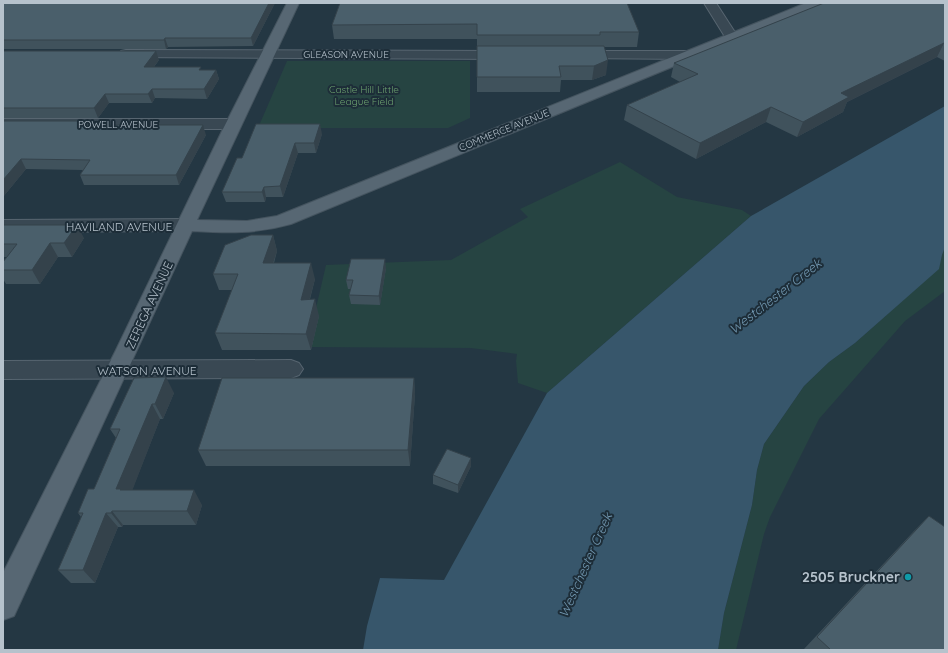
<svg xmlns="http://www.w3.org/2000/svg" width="948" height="653" font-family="Quicksand,sans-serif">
	<rect width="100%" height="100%" fill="#243743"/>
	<path fill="#264442" d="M287,61h183v57l-22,10h-190z
		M620,162l57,35 65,13 9,6 -204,177 -29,-10 -2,-22 1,-7 -46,-6 -164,-1 19,-82 125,-5 77,-43 -8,-8z
		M945,247v44l-40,30 -86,98 -49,98 -6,17 -28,116h-18l6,-37 28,-108 5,-35 7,-26 40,-58 25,-24 26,-19 83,-74 4,-14z"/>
	<path fill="#37566b" d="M945,106v141l-3,8 -3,14 -84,74 -26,19 -25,24 -40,58 -7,26 -5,35 -28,108 -6,37h-355l4,-24 13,-48 64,2 103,-187 204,-177z"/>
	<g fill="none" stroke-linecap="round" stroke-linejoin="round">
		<g stroke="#576570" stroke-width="2">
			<path id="minor" d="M704,3h12l22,34 -1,3h-10z
				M126,50l382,1 5,1 2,3 -2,3 -5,1 -387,-2 -2,-3 2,-3z
				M576,51h113l5,1 2,3 -2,3 -5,1 -118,-1 -2,-3 2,-3z
				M3,119h230l6,2 2,3 -2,3 -6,2h-230z
				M187,219l7,2 2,4 -2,4 -7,2 -184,1v-12z
				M291,360l8,3 4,6 -4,6 -8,3 -288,1v-18z"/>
		</g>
		<g stroke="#45545f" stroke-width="2">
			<path id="major" d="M287,3h12l-102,217 50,1 30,-5 529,-213h16l-2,3 -529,218c-35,10 -63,9 -99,7l-178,385 -11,4v-47l112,-221 107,-221z"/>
		</g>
		<use href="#minor" fill="#394853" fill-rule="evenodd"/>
		<use href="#major" fill="#576773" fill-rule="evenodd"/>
	</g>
	<path fill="#40525c" d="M3,3h272l-22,43 -85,1 -2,2h-163z
		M340,3l299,29 -2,15h-33l2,28 -14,5h-31l-1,12h-83v-53h-143l-2,-14z
		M945,3v58l-8,-4 -90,45 -4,10 -46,25 -31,-15 -70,37 -72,-39 3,-15 53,-23 -9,-5 3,-14z
		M3,51l156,9 -5,7 48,3h14l3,9 -12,20 -52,-1 -3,5h-43l-11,15h-95z
		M3,121l82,4 121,10 -27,50h-95l-4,-10 3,-5 -57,-1 -23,28z
		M322,134l-6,19h-18l-15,44h-17l-1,5h-39l-4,-10 20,-34z
		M3,225l81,13 -12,19h-14l-18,27h-34l-3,-5v-17l4,-5h-4z
		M273,235l4,16 -3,12 41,16 -5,20 9,17 -8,34h-89l-7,-17 17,-43h-13l-6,-16z
		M386,268l-6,37 -29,-1 -2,-9 2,-6h-3l-2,-9z
		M134,378l40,15 -11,26h-3l-28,71 70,15 -6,20h-73l-1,2h-4l-23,56h-24l-13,-13 23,-53 -3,-4 16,-24 22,-51 -6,-9z
		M414,378l1,16 -5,72h-204l-8,-16z
		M471,458v8l-13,27 -25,-9v-9z
		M929,516l16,134h-140l-1,-1 110,-118z"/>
	<path fill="#34424b" d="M269,3h6l-22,43 -2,-8z
		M165,38l3,9 -2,2 -2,-9z
		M944,43l-7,14 -90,45 -4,10 -46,25 6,-15 38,-29z
		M156,51l3,9 -12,16 -3,-9z
		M608,60l-2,15 -14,5 2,-14z
		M216,70l3,9 -12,20 -3,-10z
		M152,89l3,9 -3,5 -4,-9z
		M105,94l4,9 -11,15 -4,-10z
		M771,107l-5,15 -70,37 4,-16z
		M83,121l5,9 -8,-5z
		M320,124l2,10 -6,19 -2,-10z
		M203,125l3,10 -27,50 -3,-10z
		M295,143l3,10 -15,44 -3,-11z
		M21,159l5,10 -23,28v-17z
		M264,187l2,10 -1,5 -3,-10z
		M77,225l7,13 -12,19 -8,-14z
		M273,235l4,16 -9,28 -5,-16z
		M50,243l8,14 -18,27 -8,-14z
		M385,259l1,9 -6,37 -1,-9z
		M311,263l4,16 -10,37 -4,-16z
		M315,299l4,17 -8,34 -5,-16z
		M166,377l8,16 -11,26 -8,-15z
		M414,378l1,16 -5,72 -2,-16z
		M152,404l8,15 -31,80 -13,-10z
		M471,458v8l-13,27v-8z
		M194,490l8,15 -6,20 -9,-14z
		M112,511l11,14 -1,2 -11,-14z
		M106,513l12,14 -23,56 -12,-13z"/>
	<path fill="#4a5f6b" stroke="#34424b" d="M3,3h266l-18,35h-86l-1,2h-161z
		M340,3h287l12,29h-39v3h-123v-11l-145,1z
		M824,3h121v40h-1l-103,50 8,4 -46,25 -32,-15 -71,36 -73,-38 71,-31 -24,-11z
		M477,46h127l4,14 -14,6h-35l2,11h-84z
		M3,51h153l-12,16h57l-2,3h17l-12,19h-52l-4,5h-43l-11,14h-91z
		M3,121h80l-3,4h123l-27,50h-96l10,-15 -69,-1 -18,21z
		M256,124h64l-6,19h-19l-15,43 -16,1 -2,5h-40l15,-34h5z
		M3,225h74l-13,18h-14l-18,27h-29v-8l14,-18h-14z
		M251,235h22l-10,28h48l-10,37 14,-1 -9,35 -91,-1 23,-59h-25l12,-29z
		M351,259h34l-6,37 -30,-1 4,-15h-7z
		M166,377l-11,27h-3l-36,85h5l-1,1h74l-7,21h-75l-1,2h-5l-23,57h-25l25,-57h-5l10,-24h6l26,-60h-10l24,-51z
		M222,378h192l-6,72h-210z
		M447,449l24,9 -13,27 -25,-10z
		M929,516l16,11v123h-114l-14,-13z"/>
	<circle fill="#0f9aa8" stroke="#1d2d38" stroke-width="1.5" cx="908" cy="577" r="4"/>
	<g text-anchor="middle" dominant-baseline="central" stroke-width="4" stroke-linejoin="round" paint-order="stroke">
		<g font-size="10" fill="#b6c2cc" stroke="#1d2d38">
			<text x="346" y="54">GLEASON AVENUE</text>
			<text x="118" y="124">POWELL AVENUE</text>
			<text transform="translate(504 130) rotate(-22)">COMMERCE AVENUE</text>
		</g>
		<g font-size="10" fill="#6b9f6e" stroke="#1d2d38">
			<text x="364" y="89">Castle Hill Little<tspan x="364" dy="12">League Field</tspan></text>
		</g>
		<g font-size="12" fill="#b6c2cc" stroke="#1d2d38">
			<text x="119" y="226">HAVILAND AVENUE</text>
			<text transform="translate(149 305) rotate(-65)">ZEREGA AVENUE</text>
			<text x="147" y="370">WATSON AVENUE</text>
		</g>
		<g font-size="13" font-style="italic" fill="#7399b2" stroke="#1d2d38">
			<text transform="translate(775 296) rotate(-38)">Westchester Creek</text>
			<text transform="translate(585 565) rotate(-66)">Westchester Creek</text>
		</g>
		<g font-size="14" font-weight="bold" fill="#b6c2cc" stroke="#1d2d38" text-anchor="end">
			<text x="900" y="577">2505 Bruckner</text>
		</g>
	</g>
	<rect width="948" height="653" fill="none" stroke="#b6c2cc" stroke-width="8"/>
</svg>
